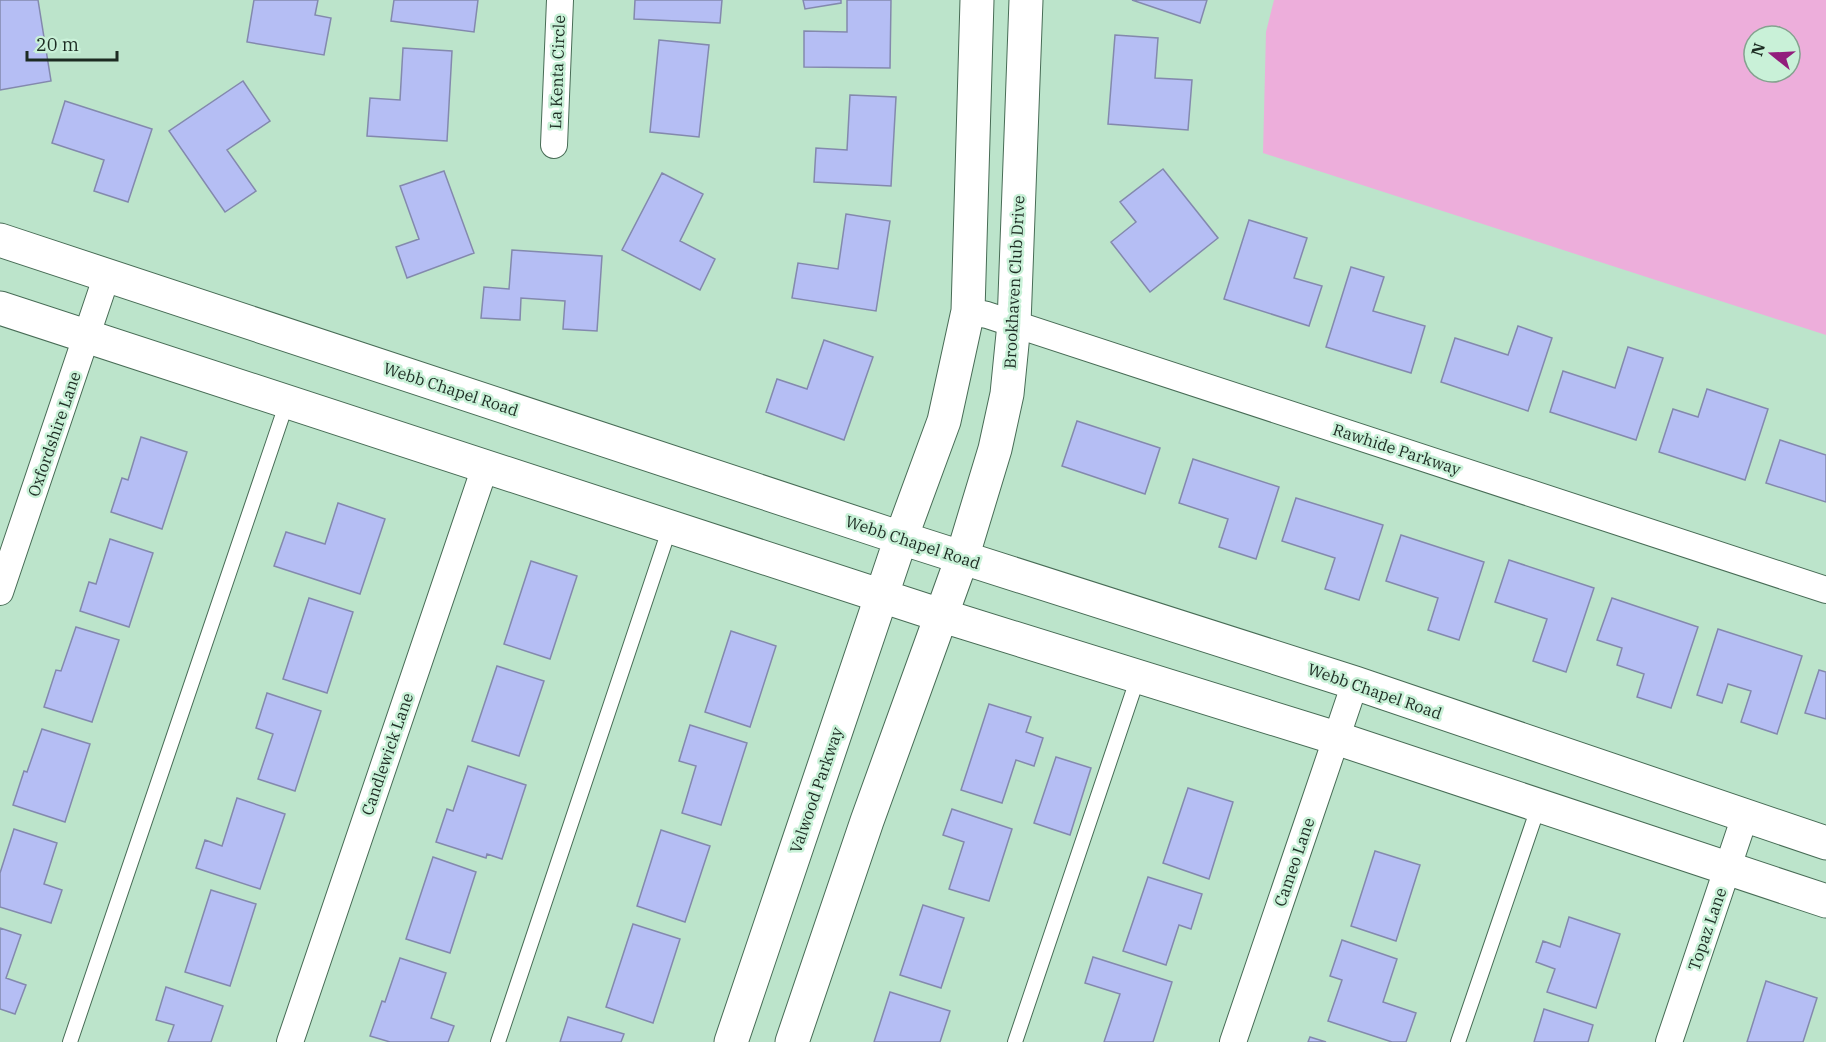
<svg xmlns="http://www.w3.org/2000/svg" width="1826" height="1042" font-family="'IBM Plex Serif',serif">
	<rect width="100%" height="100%" fill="#bce4cb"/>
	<path fill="#edaedb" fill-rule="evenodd" d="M1274,0h552v335l-563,-182 3,-121zM1754,36h36v36h-36z"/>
	<path fill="#b5bef4" stroke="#8389ad" stroke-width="1.5" d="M0,0h38l13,81 -51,9z
		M254,0h64l-3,15 16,3 -7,37 -77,-13z
		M394,0h84l-4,32 -83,-11z
		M635,0h87l-2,23 -86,-4z
		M803,0h38v3l-36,6z
		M847,0h44l-1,68 -86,-1v-36l43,1z
		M1132,0h75l-7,23z
		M1115,35l43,3 -3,40 37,2 -4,50 -80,-6z
		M659,40l50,5 -10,92 -49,-5z
		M403,48l49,3 -5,90 -80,-5 3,-38 30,2z
		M243,81l27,40 -43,29 29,41 -31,21 -56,-81z
		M850,95l46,2 -5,89 -77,-4 2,-34 31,2z
		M65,101l87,28 -24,73 -34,-11 10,-31 -52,-17z
		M1163,169l55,69 -68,54 -39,-50 25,-20 -16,-20z
		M444,171l30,82 -67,25 -11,-31 23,-8 -19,-53z
		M662,173l41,21 -23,47 35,18 -15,31 -78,-40z
		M846,214l44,7 -14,90 -84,-13 6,-35 40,6z
		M1249,220l58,18 -13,40 28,8 -13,40 -85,-27z
		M512,250l90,6 -5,75 -34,-2 2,-28 -44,-3 -1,22 -39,-2 3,-31 25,2z
		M1351,267l33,10 -11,34 52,15 -14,47 -85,-26z
		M1518,326l34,12 -24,73 -87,-29 14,-44 53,17z
		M824,340l49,17 -29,83 -78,-28 11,-33 30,10z
		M1628,347l35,11 -27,82 -86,-28 13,-41 52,17z
		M1707,389l61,20 -23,71 -86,-28 14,-43 25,8z
		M1077,421l83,27 -15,46 -83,-28z
		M141,437l46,15 -25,77 -51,-17 11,-34 6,2z
		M1780,440l46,15v47l-60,-19z
		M1193,459l86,28 -23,72 -37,-12 9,-28 -49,-16z
		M1296,498l87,27 -24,75 -34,-11 10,-31 -53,-17z
		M338,503l47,16 -25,75 -86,-28 12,-34 39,12z
		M1401,535l83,27 -25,78 -31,-10 10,-32 -52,-17z
		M110,539l43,14 -24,74 -49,-16 9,-29 7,2z
		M1509,560l85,28 -28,84 -33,-11 14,-42 -52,-17z
		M531,561l46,15 -27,83 -46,-15z
		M309,598l44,14 -26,81 -44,-14z
		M1612,598l86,29 -27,81 -34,-11 7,-23 -27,-9 5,-17 -25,-8z
		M76,627l43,13 -27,82 -48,-15 12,-37 5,1z
		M1718,629l84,27 -25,78 -36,-12 10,-31 -23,-7 -6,19 -25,-8z
		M731,631l45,15 -26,81 -45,-15z
		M497,666l47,15 -25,75 -47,-15z
		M1819,670l7,2v47l-21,-6z
		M267,693l54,18 -26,80 -37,-12 15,-45 -17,-6z
		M989,704l42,13 -5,15 17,6 -9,28 -18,-6 -14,43 -41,-13z
		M690,725l57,18 -26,82 -39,-12 14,-47 -17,-5z
		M42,729l48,15 -25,78 -52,-17 11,-34 3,1z
		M1056,757l35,11 -21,67 -36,-12z
		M468,766l58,19 -24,74 -15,-5 -1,4 -50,-16 11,-33 6,2z
		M1188,788l45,14 -24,77 -46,-16z
		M237,798l48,16 -25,75 -64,-21 9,-28 17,6z
		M952,809l60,20 -23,72 -40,-12 15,-47 -21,-7z
		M14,829l43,14 -13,41 18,6 -11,33 -51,-16v-34z
		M661,830l49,16 -25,76 -48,-16z
		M1375,851l45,14 -24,76 -45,-15z
		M433,857l43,15 -26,81 -44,-14z
		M1148,877l54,17 -11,35 -12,-4 -13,40 -43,-14z
		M211,890l45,14 -26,82 -45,-14z
		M923,905l41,13 -23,70 -41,-13z
		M1569,917l51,17 -24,74 -49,-16 8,-23 -19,-7 7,-21 17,6z
		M633,924l47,15 -27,84 -47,-16z
		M0,928l21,7 -15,43 20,7 -11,29 -15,-5z
		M1342,940l55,19 -14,43 33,11 -10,29h-14l-64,-21 14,-41 -12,-4z
		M1093,957l79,25 -19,60h-49l16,-48 -35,-11z
		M400,958l46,15 -15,45 23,8 -6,16h-58l-20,-6 12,-35 3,1z
		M1766,981l51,17 -14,44h-56z
		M166,987l57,19 -12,36h-43l6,-17 -18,-5z
		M890,992l60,19 -10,31h-66z
		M1544,1009l49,16 -5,17h-54z
		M568,1017l56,17 -3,8h-61z
		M1310,1037l16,5h-18z"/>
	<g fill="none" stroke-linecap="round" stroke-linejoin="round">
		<g stroke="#486c56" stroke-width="16">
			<path id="service" d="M70,1042l217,-640
				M498,1042l172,-515
				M1015,1042l123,-365
				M1458,1042l81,-237"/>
		</g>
		<g stroke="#486c56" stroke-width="28">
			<path id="minor" d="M554,145l6,-145
				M968,311l19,4 839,275
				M0,592l107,-317
				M290,1042l195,-575
				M1233,1042l122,-359
				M1669,1042l76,-226"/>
		</g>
		<g stroke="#486c56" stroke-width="35">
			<path id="secondary" d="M0,240l901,298 454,145 471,160
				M0,308l940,307 396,123 490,163
				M731,1042l170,-504 43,-117 24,-110 9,-311
				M792,1042l75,-221 95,-263 33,-109 12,-55 7,-70 12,-324"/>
		</g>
		<use href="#service" stroke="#fff" stroke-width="14"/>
		<use href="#minor" stroke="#fff" stroke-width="26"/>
		<use href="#secondary" stroke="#fff" stroke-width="33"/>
	</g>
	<g text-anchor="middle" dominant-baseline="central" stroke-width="5" stroke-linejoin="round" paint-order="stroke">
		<g font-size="16" fill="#1c2b22" stroke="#c9f1d8">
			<text transform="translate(557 72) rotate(-88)">La Kenta Circle</text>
			<text transform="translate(1014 282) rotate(-87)">Brookhaven Club Drive</text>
			<text transform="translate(451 389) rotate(18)">Webb Chapel Road</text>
			<text transform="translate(54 434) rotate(-71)">Oxfordshire Lane</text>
			<text transform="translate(1397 449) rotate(18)">Rawhide Parkway</text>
			<text transform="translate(913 542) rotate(18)">Webb Chapel Road</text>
			<text transform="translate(1375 691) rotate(19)">Webb Chapel Road</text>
			<text transform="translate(387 754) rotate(-71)">Candlewick Lane</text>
			<text transform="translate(816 790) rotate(-71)">Valwood Parkway</text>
			<text transform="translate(1294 862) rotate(-71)">Cameo Lane</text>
			<text transform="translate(1707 929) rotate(-71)">Topaz Lane</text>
		</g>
	</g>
	<g transform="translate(1772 54) rotate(288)"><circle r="28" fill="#c9f1d8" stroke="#84a28f" stroke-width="1.5"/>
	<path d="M0-4.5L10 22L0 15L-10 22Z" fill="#921d7c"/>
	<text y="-9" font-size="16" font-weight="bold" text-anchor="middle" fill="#1c2b22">N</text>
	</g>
	<path d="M27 51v9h90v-9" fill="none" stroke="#1c2b22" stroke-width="3"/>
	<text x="36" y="51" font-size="18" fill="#1c2b22" stroke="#c9f1d8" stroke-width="4.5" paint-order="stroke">20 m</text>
</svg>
